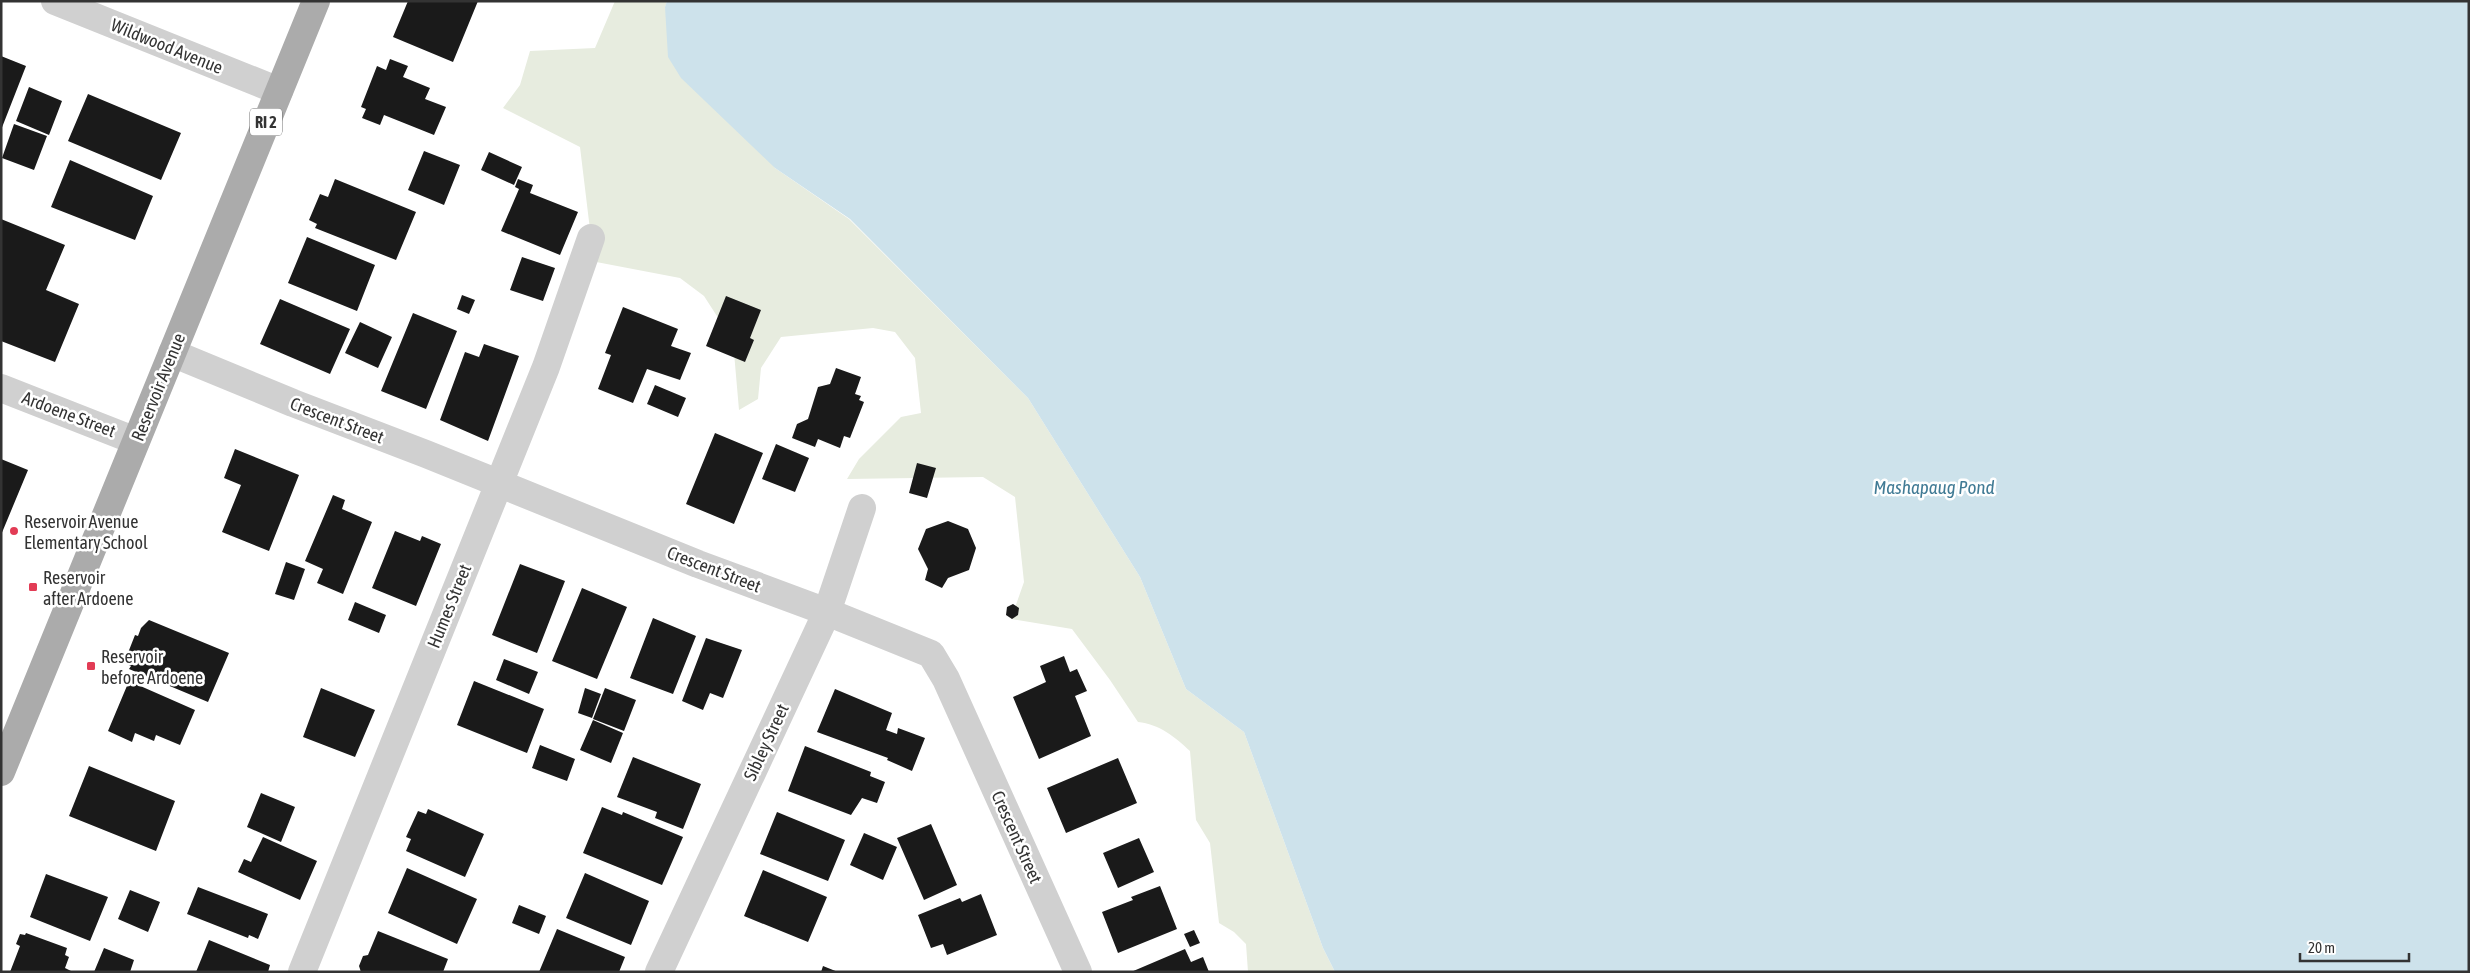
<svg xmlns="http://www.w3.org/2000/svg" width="2470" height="973" font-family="'Asap Condensed',sans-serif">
	<rect width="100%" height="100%" fill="#fff"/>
	<path fill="#e7ecdf" d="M615,1h52l-2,7 110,160 74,51 179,179 112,179 46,112 58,43 79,216 12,24h-87l-2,-28 -12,-12 -15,-9 -9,-80 -14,-23 -6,-69c-15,-14 -31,-27 -52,-29l-28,-42 -38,-51 -61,-10 13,-37 -9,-85 -32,-20 -136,2 12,-20 42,-42 20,-4 -6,-55 -20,-26 -22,-4 -92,9 -20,31 -3,31 -19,11 -6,-69 -29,-45 -24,-18 -89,-17v-23l-11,-91 -77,-39 17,-23 10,-34 65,-3z"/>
	<path fill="#cde2eb" d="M667,1h1802v971h-1134l-12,-24 -79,-216 -58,-43 -46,-112 -112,-179 -178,-179 -75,-51 -94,-90 -13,-21 -3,-50z"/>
	<path fill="#1a1a1a" d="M408,1h70l-25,61 -60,-25z
		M1,56l25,10 -25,64z
		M390,59l18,7 -5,11 27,11 -5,11 21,8 -12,28 -50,-20 -4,10 -18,-7 4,-9 -5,-2 16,-41 9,4z
		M29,87l33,14 -13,34 -33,-14z
		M88,94l93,39 -20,47 -93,-39z
		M14,124l33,12 -13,34 -32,-12z
		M424,151l36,14 -16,40 -36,-15z
		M489,152l33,15 -8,18 -33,-15z
		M70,160l83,36 -18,44 -84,-33z
		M335,179l81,33 -20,48 -81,-32 2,-4 -8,-4 11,-26 8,3z
		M518,179l15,6 -3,8 48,19 -18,43 -59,-24 18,-42 -4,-2z
		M1,219l64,26 -19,45 33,14 -24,58 -54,-21z
		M307,237l68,28 -18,46 -69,-28z
		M522,257l33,11 -12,33 -33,-11z
		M462,295l13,5 -6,14 -12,-5z
		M726,296l35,14 -11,28 4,2 -9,22 -39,-16z
		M280,299l70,30 -20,45 -70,-30z
		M623,307l55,22 -7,17 20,7 -11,27 -33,-11 -14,34 -35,-14 13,-34 -6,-2z
		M413,313l44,18 -31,78 -45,-18z
		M360,322l32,15 -14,31 -33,-15z
		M484,344l35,12 -31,85 -48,-21 25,-68 14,5z
		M836,368l25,9 -6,17 6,2 -2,4 5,2 -14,36 -6,-2 -4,12 -22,-9 -3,8 -23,-9 5,-14 11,-5 10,-32 12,-3z
		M655,385l31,13 -8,19 -31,-13z
		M715,433l48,20 -29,71 -48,-20z
		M776,444l33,14 -14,34 -33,-13z
		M235,449l64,26 -30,76 -47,-19 19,-47 -17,-7z
		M1,459l27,11 -27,65z
		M917,463l19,5 -9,30 -18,-5z
		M333,495l12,5 -3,9 30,13 -29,72 -26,-11 6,-14 -18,-8z
		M948,521l20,8 8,19 -7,22 -21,8 -6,10 -17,-8 3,-11 -10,-20 8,-20z
		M395,531l25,10 2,-5 19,8 -25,62 -44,-18z
		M286,562l19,7 -11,31 -19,-6z
		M520,564l45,17 -28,72 -45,-18z
		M582,588l45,19 -30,72 -45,-18z
		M355,602l31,13 -7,18 -31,-13z
		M1013,604l6,4 -1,7 -6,4 -6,-4 1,-8z
		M653,618l43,18 -23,58 -43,-16z
		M149,620l80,33 -21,49 -79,-33 2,-3 -7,-3 11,-28 3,1 3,-8z
		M706,638l36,12 -19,48 -13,-5 -7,17 -21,-9z
		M1064,656l6,16 7,-3 10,22 -12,5 16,40 -52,23 -26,-62 33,-15 -6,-16z
		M504,659l34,13 -9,22 -33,-14z
		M129,681l66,29 -15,35 -24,-10 -2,6 -19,-8 -3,9 -24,-11z
		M474,681l70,28 -17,44 -70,-28z
		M321,688l54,22 -20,47 -52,-20z
		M585,688l16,6 -9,24 -14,-5z
		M605,688l31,12 -12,31 -31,-12z
		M835,689l57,24 -6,17 11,4 1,-6 27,10 -13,33 -25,-11 1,-2 -71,-26z
		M593,720l30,13 -12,30 -31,-13z
		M540,745l35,14 -8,22 -35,-13z
		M805,746l66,26 -1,4 15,6 -8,21 -15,-5 -11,17 -63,-24z
		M633,757l68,27 -18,45 -28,-11 2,-6 -40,-15z
		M1118,758l19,45 -71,30 -19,-45z
		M89,766l86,35 -19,50 -87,-35z
		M261,793l34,14 -14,35 -34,-15z
		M602,807l20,8 1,-3 60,25 -21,48 -79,-32z
		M428,809l56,25 -19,43 -59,-26 5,-12 -5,-2 12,-26 8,3z
		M777,812l68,28 -17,41 -68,-27z
		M931,824l26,61 -33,15 -27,-62z
		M864,833l33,14 -14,33 -33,-15z
		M263,837l54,24 -17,39 -62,-28 6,-13 7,3z
		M1139,838l15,34 -36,16 -15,-35z
		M407,868l70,31 -20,45 -69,-31z
		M763,870l64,27 -19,45 -64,-26z
		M585,873l64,28 -18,44 -65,-27z
		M46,874l62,23 -18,44 -60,-24z
		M1160,886l17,43 -59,24 -16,-41 31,-12 -2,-3z
		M198,887l70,27 -10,25 -9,-4 -1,3 -61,-24z
		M130,890l30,12 -12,30 -30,-13z
		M981,894l16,41 -50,20 -4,-11 -12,4 -13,-33 42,-17 2,4z
		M519,905l27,11 -7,18 -27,-11z
		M557,929l68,28 -6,15h-80z
		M1194,930l6,13 -10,4 -6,-13z
		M378,931l70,28 -5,13h-82l-2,-6 4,-10 5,-1z
		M26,933l41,15 -2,7 4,2 -4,11 8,4h-63l10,-26 -4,-2 4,-10 5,1z
		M209,940l61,25 -2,7h-72z
		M104,948l30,12 -4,12h-36z
		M1185,949l6,13 12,-5 6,15h-78z
		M823,966l15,6h-17z"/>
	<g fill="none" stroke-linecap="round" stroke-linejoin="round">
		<path stroke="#d0d0d0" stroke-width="28" d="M55,1l224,90
			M172,353l121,50 133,51 272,110 129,48 104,42 15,25 132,293
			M1,388l135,53
			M302,972l244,-605 45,-129
			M659,972l168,-360 35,-104"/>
		<path stroke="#ababab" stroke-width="28" d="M1,772l315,-771"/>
	</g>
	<g fill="#e23c55" stroke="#fff" stroke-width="2">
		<circle cx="14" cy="531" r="5"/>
		<rect x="28" y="582" width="10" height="10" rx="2.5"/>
		<rect x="86" y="661" width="10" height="10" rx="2.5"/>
	</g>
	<g text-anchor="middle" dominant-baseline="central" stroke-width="5" stroke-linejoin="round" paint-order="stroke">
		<rect fill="#fff" stroke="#707070" stroke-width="1" x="250" y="108.5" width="32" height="27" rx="4"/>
		<g font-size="16" font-weight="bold" fill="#333">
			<text x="266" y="122">RI 2</text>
		</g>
		<g font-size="18" fill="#333" stroke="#fff">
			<text transform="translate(167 46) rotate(22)">Wildwood Avenue</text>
			<text transform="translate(158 387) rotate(-68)">Reservoir Avenue</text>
			<text transform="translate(69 414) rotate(21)">Ardoene Street</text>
			<text transform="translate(337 420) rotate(21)">Crescent Street</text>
			<text transform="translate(714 569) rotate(21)">Crescent Street</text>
			<text transform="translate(449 606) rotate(-68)">Humes Street</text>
			<text transform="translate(766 742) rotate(-65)">Sibley Street</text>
			<text transform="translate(1017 837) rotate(66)">Crescent Street</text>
		</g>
		<g font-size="18" fill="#333" stroke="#fff" text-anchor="start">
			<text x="24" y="521">Reservoir Avenue<tspan x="24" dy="21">Elementary School</tspan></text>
			<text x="43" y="577">Reservoir<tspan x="43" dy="21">after Ardoene</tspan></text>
			<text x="101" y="656">Reservoir<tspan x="101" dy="21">before Ardoene</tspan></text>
		</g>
		<g font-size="19" font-style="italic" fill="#417b95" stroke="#fff">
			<text x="1934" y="487">Mashapaug Pond</text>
		</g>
	</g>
	<rect width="2470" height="973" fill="none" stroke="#333333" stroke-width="5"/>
	<path d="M2300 953v8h109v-8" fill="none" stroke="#333333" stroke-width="2.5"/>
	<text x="2308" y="953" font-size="15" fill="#333333" stroke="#ffffff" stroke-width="4" paint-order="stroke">20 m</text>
</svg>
